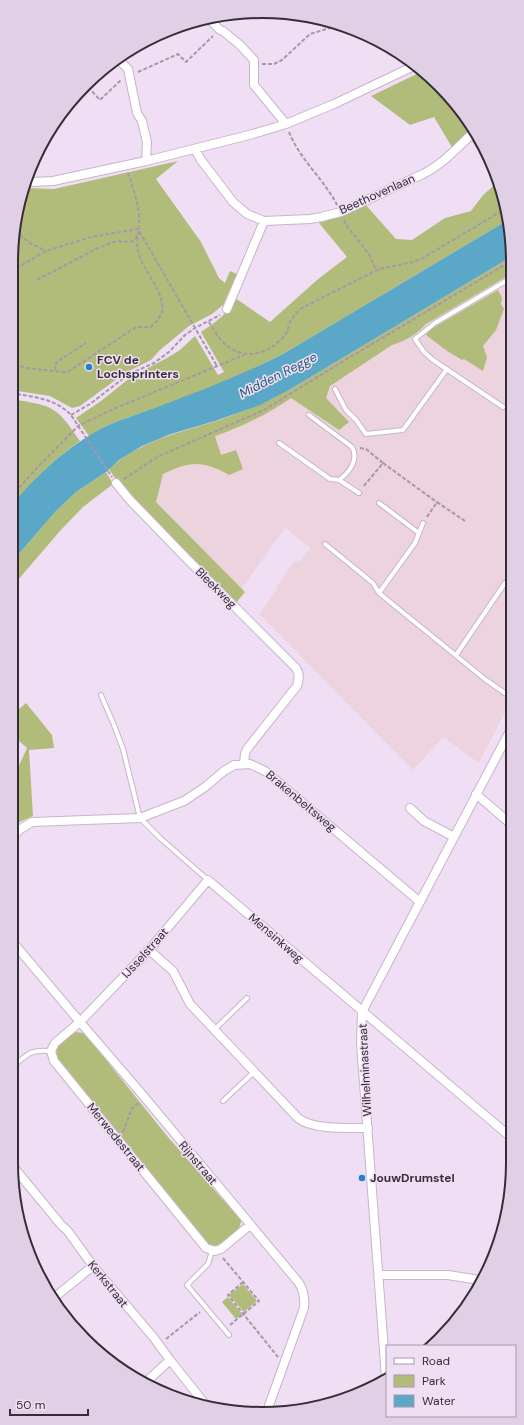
<svg xmlns="http://www.w3.org/2000/svg" width="524" height="1425" font-family="'DM Sans',sans-serif">
	<rect width="100%" height="100%" fill="#f0def4"/>
	<path fill="#ecd3dd" d="M511,264l1,434 -33,65 -36,-26 -30,33 -154,-156 18,-24 -1,-2 7,-9 -1,-1 14,-18 3,2 12,-14 -26,-20 -44,61 -109,-112 154,-80z"/>
	<path fill="#b2bc7a" d="M421,72l30,24 22,34 -20,19 -19,-32 -24,8 -39,-29z
		M476,135l11,16 2,7 -18,-18z
		M178,161l-22,18 45,63 18,36 6,5 5,-12 7,3 -14,31 -11,9 -23,12 -29,24 -9,10 -26,13 -45,33 -8,2 -22,-12 -39,-6v-128l9,-65 4,-9 30,1z
		M497,183l11,37 -225,134c-38,20 -78,36 -118,51 -26,9 -53,16 -76,31l-13,-18 25,-17 30,-24 36,-19 13,-8 15,-14 23,39 6,-3 -23,-40c15,-10 27,-18 34,-34l35,24 47,-42 30,-23 -28,-34 22,-7 24,-12 31,35 16,1 33,-22 26,-7 12,-16z
		M511,257v17l-85,50c-9,10 -20,17 -34,21l-62,41 -4,12 23,24 -10,8 -48,-32c-23,16 -49,29 -76,38l6,19 15,-5 7,19 -14,6c-27,-15 -39,-14 -66,-1l-7,28 89,90 -9,11 -89,-91 -30,-31 -8,-12c30,-28 69,-36 107,-48 27,-9 48,-18 73,-31z
		M498,290l4,8 -1,6 3,5 -8,21 -13,16 4,11 -4,14 -19,-12 -2,1 -15,-9 -21,-16 5,-6z
		M11,399c42,7 45,6 69,42 -27,18 -48,41 -69,65z
		M106,472l7,12 -30,23 -23,24 -49,57v-25l45,-52 20,-19z
		M26,703l26,32 2,13 -25,2 4,66 -16,7 -6,5v-45l16,-35 -16,-14v-18z
		M76,1032l7,1 3,2 81,101 72,82 2,3 -1,5c-6,10 -22,25 -33,17l-149,-184 -2,-4 1,-8 16,-14z
		M243,1284l14,17 -13,11 -15,-17z
		M228,1297l14,17 -6,5 -14,-17z"/>
	<path fill="#5ba7c8" d="M508,220l3,9v28l-222,133 -29,15 -45,16 -44,13 -29,12 -23,14 -13,12 -30,20 -20,19 -45,52v-57c25,-30 50,-54 84,-74 21,-12 45,-18 68,-27 40,-15 81,-31 120,-51z"/>
	<g fill="none" stroke-linecap="round" stroke-linejoin="round">
		<g stroke="#c7b5ca" stroke-width="6">
			<path id="lane" d="M335,389l11,21 10,10 10,14 37,-4 44,-61
				M503,407l-70,-47 -9,-8 -9,-13 20,-16 76,-45
				M279,443l51,36 9,1c11,-8 20,-21 13,-33l-43,-32
				M339,480l20,13
				M379,503l40,30
				M325,544l48,39 6,10 107,87 26,18
				M379,593l36,-50 8,-20
				M456,655l49,-72
				M101,695l13,30 9,24 17,69 20,20 48,42
				M214,1030l33,-32
				M11,1068c16,-13 18,-19 40,-17
				M223,1101l31,-29
				M212,1251l-4,13 -21,21 42,50"/>
		</g>
		<g stroke="#c7b5ca" stroke-width="10">
			<path id="street" d="M210,20l10,10 3,1 17,14 14,15v25l32,39
				M119,60l9,9 9,44 5,8 5,21 -1,19
				M195,149l6,11 32,42 14,12 17,7 46,-2 11,-2 20,-5 82,-38c20,-10 35,-27 51,-42
				M27,181l5,1 21,-1 93,-20 107,-27 33,-10 48,-20 80,-38
				M227,309l37,-88
				M116,483l13,16 57,59 110,110c4,6 3,11 1,18l-50,63 -2,5 -1,10
				M476,794l36,31
				M410,808l14,13 30,16
				M11,839l8,-9 13,-8 108,-4 44,-17 21,-14 19,-16 10,-6 16,-1 15,7 155,131
				M11,940l69,82 61,71 158,190c5,8 6,15 5,25l-37,103
				M149,950l24,21 17,33 108,114c14,12 52,10 70,10
				M11,1164l51,62 5,4 26,36 61,72 16,22 35,44
				M250,1225l-29,24 -6,2 -9,-3 -152,-187 -3,-10 4,-8 25,-21 69,-72 59,-70 305,259
				M379,1275h69l31,5
				M55,1297l38,-31
				M386,1378l-25,-335 1,-31 150,-285
				M145,1383l25,-23"/>
		</g>
		<path stroke="#a698a9" stroke-width="2" stroke-dasharray="4 2" stroke-linecap="butt" d="M262,64h12l8,-4 28,-26 30,-9
			M138,72l40,-18 8,8 27,-26
			M88,87l12,13 21,-20
			M289,132c11,28 35,47 48,73
			M344,220l2,5 16,20 8,11 4,10 5,3
			M15,231l15,12 16,8
			M11,271l35,-20 45,-14 47,-8 79,137
			M37,280l61,-32 18,-7 15,1 4,-3 2,-3
			M209,322c4,7 9,16 16,22 19,17 43,11 59,-8 4,-4 4,-9 6,-14 3,-5 7,-10 12,-14l77,-39 34,-7 10,-4 82,-49
			M11,358l8,7 6,3 39,4 5,-1 67,-44h15c7,-7 13,-13 11,-23 -1,-16 -20,-35 -24,-53 -2,-11 1,-20 1,-31 0,-16 -6,-32 -11,-47
			M56,370l-2,-4 3,-4 29,-19
			M11,393c22,4 44,5 60,22l41,62
			M71,415l19,-11 39,-30 25,-11 15,-11 16,-17 10,-7 25,-13
			M360,448l6,1 17,14 -20,24
			M383,463l55,40
			M124,479l33,-22 107,-47 73,-45 174,-104
			M11,497l24,-27 43,-44 33,-16 133,-55
			M427,517l10,-15 28,19
			M123,1132l9,-24 7,-5
			M223,1258l36,43 -29,24
			M243,1282l-15,13 50,62
			M166,1339l34,-27"/>
		<use href="#lane" stroke="#fff" stroke-width="4"/>
		<use href="#street" stroke="#fff" stroke-width="8"/>
	</g>
	<g fill="#1e82cd" stroke="#f0def4" stroke-width="1.5">
		<circle cx="89" cy="367" r="4"/>
		<circle cx="362" cy="1178" r="4"/>
	</g>
	<g text-anchor="middle" dominant-baseline="central" stroke-width="3" stroke-linejoin="round" paint-order="stroke">
		<g font-size="12" fill="#362e37" stroke="#f0def4">
			<text transform="translate(377 194) rotate(-24)">Beethovenlaan</text>
			<text transform="translate(216 588) rotate(45)">Bleekweg</text>
			<text transform="translate(301 801) rotate(40)">Brakenbeltsweg</text>
			<text transform="translate(276 938) rotate(41)">Mensinkweg</text>
			<text transform="translate(145 953) rotate(-48)">IJsselstraat</text>
			<text transform="translate(365 1070) rotate(-93)">Wilhelminastraat</text>
			<text transform="translate(116 1137) rotate(51)">Merwedestraat</text>
			<text transform="translate(198 1163) rotate(50)">Rijnstraat</text>
			<text transform="translate(108 1284) rotate(51)">Kerkstraat</text>
		</g>
		<g font-size="12" font-weight="bold" fill="#362e37" stroke="#f0def4" text-anchor="start">
			<text x="97" y="360">FCV de<tspan x="97" dy="14">Lochsprinters</tspan></text>
			<text x="370" y="1178">JouwDrumstel</text>
		</g>
		<g font-size="13" font-style="italic" fill="#235e76" stroke="#f0def4">
			<text transform="translate(278 375) rotate(-27)">Midden Regge</text>
		</g>
	</g>
	<path d="M0 0H524V1425H0ZM262 18H262A244 244 0 0 1 506 262V1163A244 244 0 0 1 262 1407H262A244 244 0 0 1 18 1163V262A244 244 0 0 1 262 18Z" fill="#e1d0e5" fill-rule="evenodd"/>
	<path fill="none" stroke="#362e37" stroke-width="2" d="M262 18H262A244 244 0 0 1 506 262V1163A244 244 0 0 1 262 1407H262A244 244 0 0 1 18 1163V262A244 244 0 0 1 262 18Z"/>
	<rect x="386" y="1345" width="130" height="72" fill="#f0def4" stroke="#a698a8"/>
	<rect x="394" y="1358" width="20" height="6" fill="#ffffff" stroke="#a698a8"/>
	<text x="422" y="1365" font-size="12" fill="#362e37">Road</text>
	<rect x="394" y="1375" width="20" height="12" fill="#b2bc7a" stroke="#a698a8"/>
	<text x="422" y="1385" font-size="12" fill="#362e37">Park</text>
	<rect x="394" y="1395" width="20" height="12" fill="#5ba7c8" stroke="#a698a8"/>
	<text x="422" y="1405" font-size="12" fill="#362e37">Water</text>
	<path d="M10 1409v6h78v-6" fill="none" stroke="#362e37" stroke-width="2"/>
	<text x="16" y="1409" font-size="12" fill="#362e37" stroke="#f0def4" stroke-width="3" paint-order="stroke">50 m</text>
</svg>
